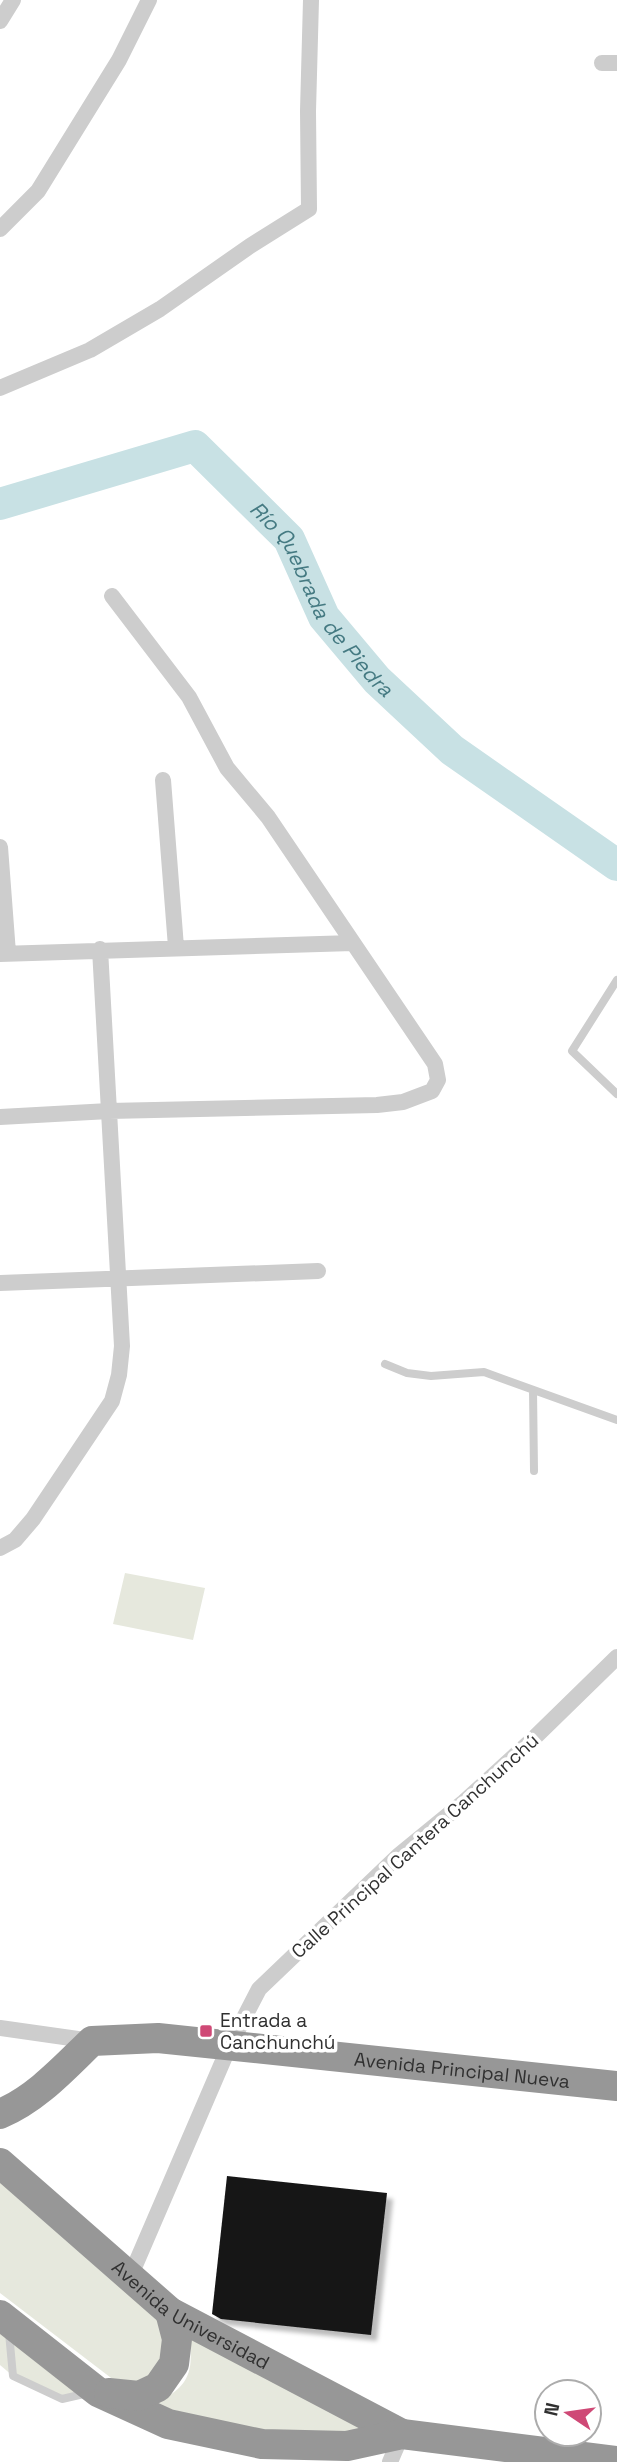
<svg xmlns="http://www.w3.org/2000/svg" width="617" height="2462" font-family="'Space Grotesk',sans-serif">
	<defs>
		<filter id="shadow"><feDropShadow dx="6" dy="6" stdDeviation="2" flood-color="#0004"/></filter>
	</defs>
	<rect width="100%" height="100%" fill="#fff"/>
	<path fill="#e6e8dd" d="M125,1573l80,15 -12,52 -80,-16z
		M0,2180l162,139 8,33 -28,33 -23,-1 -119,-91z
		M0,2327l81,64 -19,8 -49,-23 -13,-11z
		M189,2338l196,96 -124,4 -108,-33c33,-17 42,-29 36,-67z"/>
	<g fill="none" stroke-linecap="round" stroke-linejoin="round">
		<path stroke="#c8e1e4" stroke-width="32" id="s1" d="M0,504l195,-58 94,93 35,78 53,63 75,70 165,115"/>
	</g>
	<path fill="#171717" filter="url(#shadow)" d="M227,2176l160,17 -16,142 -150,-16 -9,-5z"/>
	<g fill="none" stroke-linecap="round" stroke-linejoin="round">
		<path stroke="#cdcdcd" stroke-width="8" d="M617,980l-45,71 45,43
			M385,1364l22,9 24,3 53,-4 133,48
			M533,1390l1,81
			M9,2333l4,43 49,23 26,-6"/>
		<path stroke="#cdcdcd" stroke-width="16" d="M0,21l13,-21
			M602,63h15
			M0,229l38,-38 81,-131 30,-60
			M0,388l90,-38 70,-41 90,-63 59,-37 -1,-98 3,-111
			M163,780l13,167
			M0,847l8,106
			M0,954l353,-11
			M0,1117l109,-6 268,-6 26,-3 29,-11 6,-11 -3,-16 -167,-247 -41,-49 -38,-71 -77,-101
			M0,1283l318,-12
			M0,1548l15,-8 18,-21 79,-118 7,-26 3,-29 -22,-397
			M0,2028l92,13
			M130,2277l99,-230 30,-58 139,-133 66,-54 67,-61 86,-84
			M390,2462l12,-28"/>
		<g stroke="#979797" stroke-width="30">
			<path id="s2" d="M0,2114c36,-15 64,-46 92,-73l66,-3 459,48"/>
			<path id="s3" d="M0,2163l170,149 232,122"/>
			<path d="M0,2315l98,77 70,32 94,20 85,2 55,-12 215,27"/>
			<path d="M109,2393l30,3 19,-9 16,-23 3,-25 -7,-27"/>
		</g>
	</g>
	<rect fill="#cf4976" stroke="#fff" stroke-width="2.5" x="199" y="2024" width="14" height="14" rx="3.5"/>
	<g text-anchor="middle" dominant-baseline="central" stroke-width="7" stroke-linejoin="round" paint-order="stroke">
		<g font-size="19" fill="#303030" stroke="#fff">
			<text transform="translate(415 1846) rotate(-42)">Calle Principal Cantera Canchunchú</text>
			<text stroke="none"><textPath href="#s2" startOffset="490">Avenida Principal Nueva</textPath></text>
			<text stroke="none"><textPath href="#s3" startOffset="245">Avenida Universidad</textPath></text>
		</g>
		<g font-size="19" fill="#303030" stroke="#fff" text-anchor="start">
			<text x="220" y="2020">Entrada a<tspan x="220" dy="22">Canchunchú</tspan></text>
		</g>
		<g font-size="21" font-style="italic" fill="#457a82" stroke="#fff">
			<text stroke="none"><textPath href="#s1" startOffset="404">Río Quebrada de Piedra</textPath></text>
		</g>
	</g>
	<g transform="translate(568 2413) rotate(283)"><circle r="33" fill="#ffffff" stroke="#acacac" stroke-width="2"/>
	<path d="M0-5L12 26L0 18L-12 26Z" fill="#cf4976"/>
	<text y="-10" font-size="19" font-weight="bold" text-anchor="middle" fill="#303030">N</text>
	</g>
</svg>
